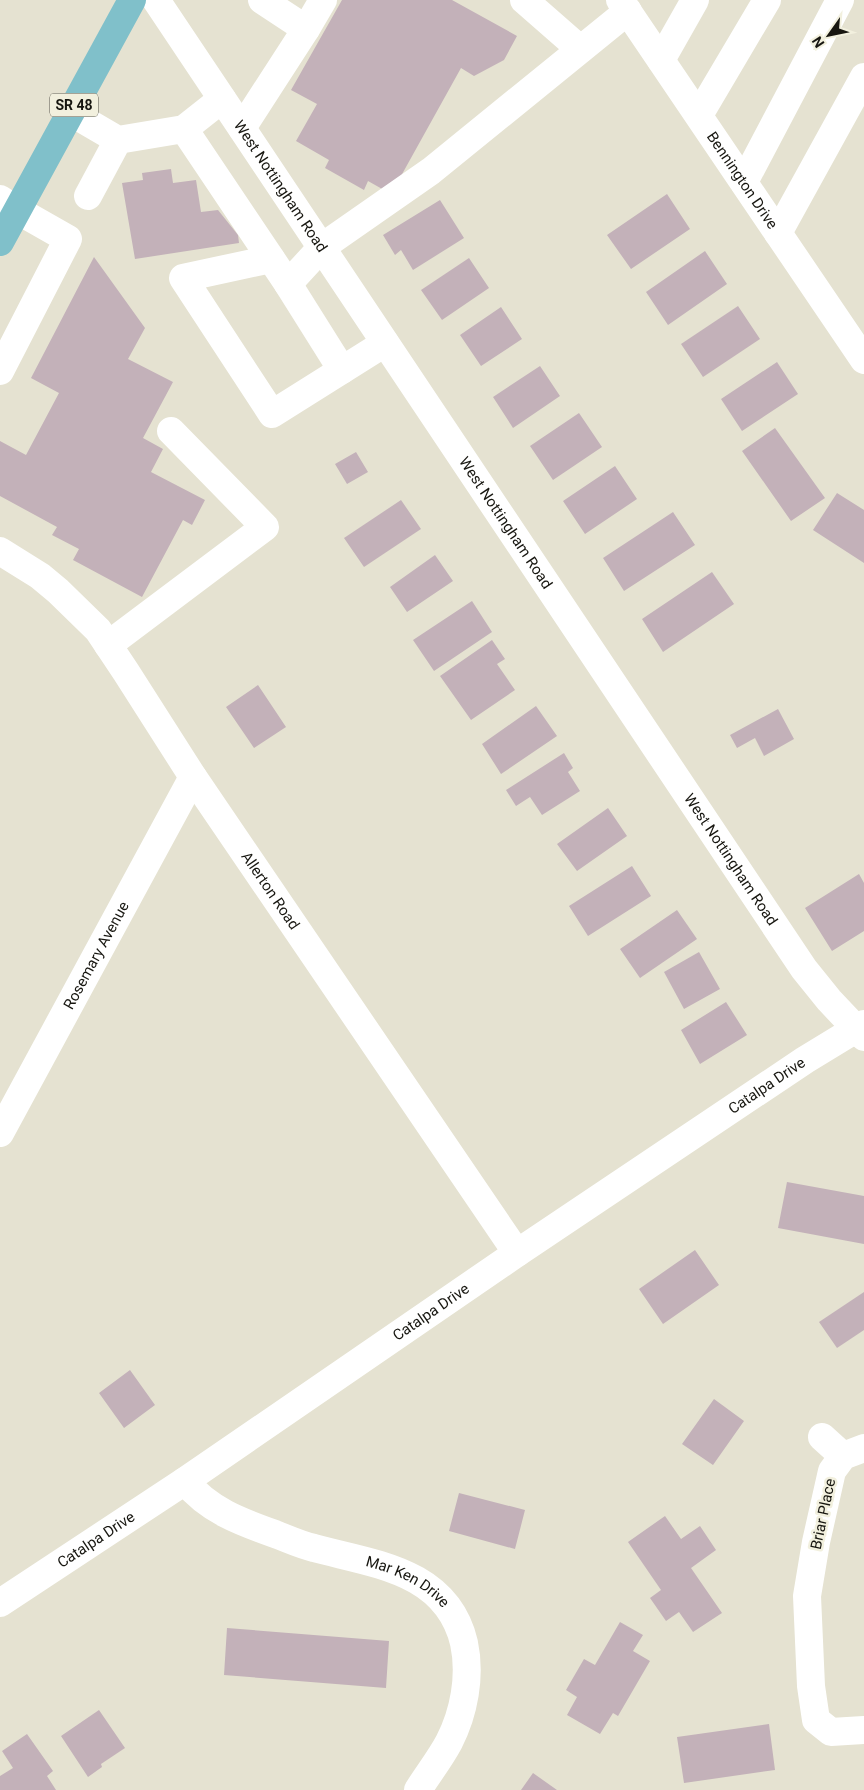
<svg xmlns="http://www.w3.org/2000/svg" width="864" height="1790" font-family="Roboto,sans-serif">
	<rect width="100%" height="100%" fill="#e5e2d1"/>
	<path fill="#c3b1b9" d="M342,0h110l65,36 -13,24 -30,16 -13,-8 -70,126 -23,-13 -4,9 -39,-22 4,-8 -33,-19 21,-37 -26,-14z
		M171,169l2,14 23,-3 5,32 17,-2 20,25 1,8 -104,16 -13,-76 21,-3 -1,-7z
		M667,194l23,35 -59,40 -24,-34z
		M440,200l24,38 -51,32 -12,-20 -6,5 -12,-20z
		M705,251l22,33 -59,41 -22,-33z
		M94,257l51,71 -17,31 45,23 -30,56 20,11 -12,23 54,28 -13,25 -9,-5 -41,77 -69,-37 6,-11 -27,-14 5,-8 -57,-31v-55l26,14 33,-62 -28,-15z
		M469,258l20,30 -47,32 -21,-30z
		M738,306l22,33 -57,38 -22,-33z
		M501,307l21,32 -41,27 -21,-31z
		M777,362l21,32 -56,37 -21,-32z
		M540,366l20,30 -47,32 -20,-31z
		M579,413l23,34 -49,33 -23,-34z
		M775,428l50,70 -34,23 -49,-70z
		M356,452l12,20 -21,12 -12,-20z
		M615,466l22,33 -52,35 -22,-33z
		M837,493l27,17v53l-51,-33z
		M401,500l20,29 -57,38 -20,-29z
		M673,512l22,33 -71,46 -21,-33z
		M435,555l18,26 -46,31 -17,-25z
		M712,572l22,32 -71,48 -21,-33z
		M472,601l20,31 -58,39 -21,-31z
		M492,640l13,19 -8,5 18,26 -44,30 -31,-44z
		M258,685l28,42 -32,21 -28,-41z
		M536,706l21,30 -56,38 -19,-30z
		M778,709l16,30 -30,17 -9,-18 -18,10 -7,-13z
		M564,753l9,15 -5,4 12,19 -38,24 -12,-18 -14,9 -10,-16z
		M608,808l19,28 -50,35 -20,-27z
		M632,866l19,30 -63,40 -19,-30z
		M859,874l5,9v48l-32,20 -27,-43z
		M677,910l20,29 -57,39 -20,-29z
		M699,952l21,37 -36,20 -20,-37z
		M726,1002l21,33 -47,29 -19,-34z
		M787,1182l77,14v48l-86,-16z
		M695,1250l24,35 -56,39 -24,-35z
		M864,1292v38l-27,18 -18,-26z
		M130,1370l25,35 -31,23 -25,-35z
		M714,1399l30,22 -31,44 -31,-21z
		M459,1493l66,17 -10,39 -66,-18z
		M665,1516l16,23 19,-13 16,24 -25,18 31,45 -29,19 -14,-20 -13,9 -16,-23 11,-8 -33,-48z
		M620,1622l23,13 -10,16 17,10 -32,55 -5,-3 -13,21 -33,-19 10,-18 -11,-7 18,-31 11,6z
		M227,1628l162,13 -3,47 -162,-13z
		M99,1710l26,38 -24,16 1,3 -14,10 -27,-41z
		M769,1724l6,46 -91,13 -7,-46z
		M27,1734l26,37 -6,5 9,14h-56v-14l13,-8 -11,-17z
		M533,1773l24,17h-36z"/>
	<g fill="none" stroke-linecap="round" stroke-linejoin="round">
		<g stroke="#fff" stroke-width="28">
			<path id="s1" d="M156,0l648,969 25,31 35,37"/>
			<path d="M524,0l56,49"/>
			<path id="s2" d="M620,0l244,360"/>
			<path d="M306,29l17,-29"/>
			<path d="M661,60l34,-60"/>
			<path d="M70,112l48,28 66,-11 38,-30"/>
			<path d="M699,115l68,-115"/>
			<path d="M242,128l64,-99 -44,-29"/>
			<path d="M184,129l104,155 34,-37 109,-76 197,-160"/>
			<path d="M744,182l96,-182"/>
			<path d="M88,196l30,-56"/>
			<path d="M0,199l17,11 51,29 -68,132"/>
			<path d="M778,233l86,-156"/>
			<path d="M271,259l-88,19 89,136 113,-71"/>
			<path d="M288,284l54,86"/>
			<path id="s3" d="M0,551l40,25 18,15 40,39 28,42 67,105 324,476"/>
			<path d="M108,645l157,-118 -94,-96"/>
			<path id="s4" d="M0,1133l193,-356"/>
			<path d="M822,1437l21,19"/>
			<path d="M864,1448l-21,8 -11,15 -16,71 -9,54 4,90 5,34 15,12 33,-2"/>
			<path id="s5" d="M185,1481c23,29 56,41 90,53 13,5 26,11 39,14 59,16 133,22 150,95 7,33 0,70 -15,99 -9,17 -21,32 -31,48"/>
			<path id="s6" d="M0,1603l185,-122 332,-228 288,-193 59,-36"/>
		</g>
		<path stroke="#80c0ca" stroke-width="28" d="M0,242l132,-242"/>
	</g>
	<g text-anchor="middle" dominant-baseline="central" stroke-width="5" stroke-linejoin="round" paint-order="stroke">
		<rect fill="#f2f0de" stroke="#59574e" stroke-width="1" x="50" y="93.5" width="48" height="23" rx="4"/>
		<g font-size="14" font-weight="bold" fill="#171610">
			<text x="74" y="105">SR 48</text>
		</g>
		<g font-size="15" fill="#171610" stroke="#f2f0de">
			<text stroke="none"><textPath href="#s2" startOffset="218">Bennington Drive</textPath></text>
			<text stroke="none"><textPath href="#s1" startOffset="224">West Nottingham Road</textPath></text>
			<text stroke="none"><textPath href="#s1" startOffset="629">West Nottingham Road</textPath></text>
			<text stroke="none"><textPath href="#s1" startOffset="1034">West Nottingham Road</textPath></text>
			<text stroke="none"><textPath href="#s3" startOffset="439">Allerton Road</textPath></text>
			<text stroke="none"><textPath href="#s4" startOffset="202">Rosemary Avenue</textPath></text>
			<text stroke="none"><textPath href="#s6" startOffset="925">Catalpa Drive</textPath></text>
			<text stroke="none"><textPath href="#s6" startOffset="520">Catalpa Drive</textPath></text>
			<text transform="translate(823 1514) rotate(-78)">Briar Place</text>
			<text stroke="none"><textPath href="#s6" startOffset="115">Catalpa Drive</textPath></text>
			<text stroke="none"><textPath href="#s5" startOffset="248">Mar Ken Drive</textPath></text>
		</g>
	</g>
	<g transform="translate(829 35) rotate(237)" stroke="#f2f0de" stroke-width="4" paint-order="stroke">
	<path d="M0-4L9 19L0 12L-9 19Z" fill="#171610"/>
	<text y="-8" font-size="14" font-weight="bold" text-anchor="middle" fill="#171610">N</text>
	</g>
</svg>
